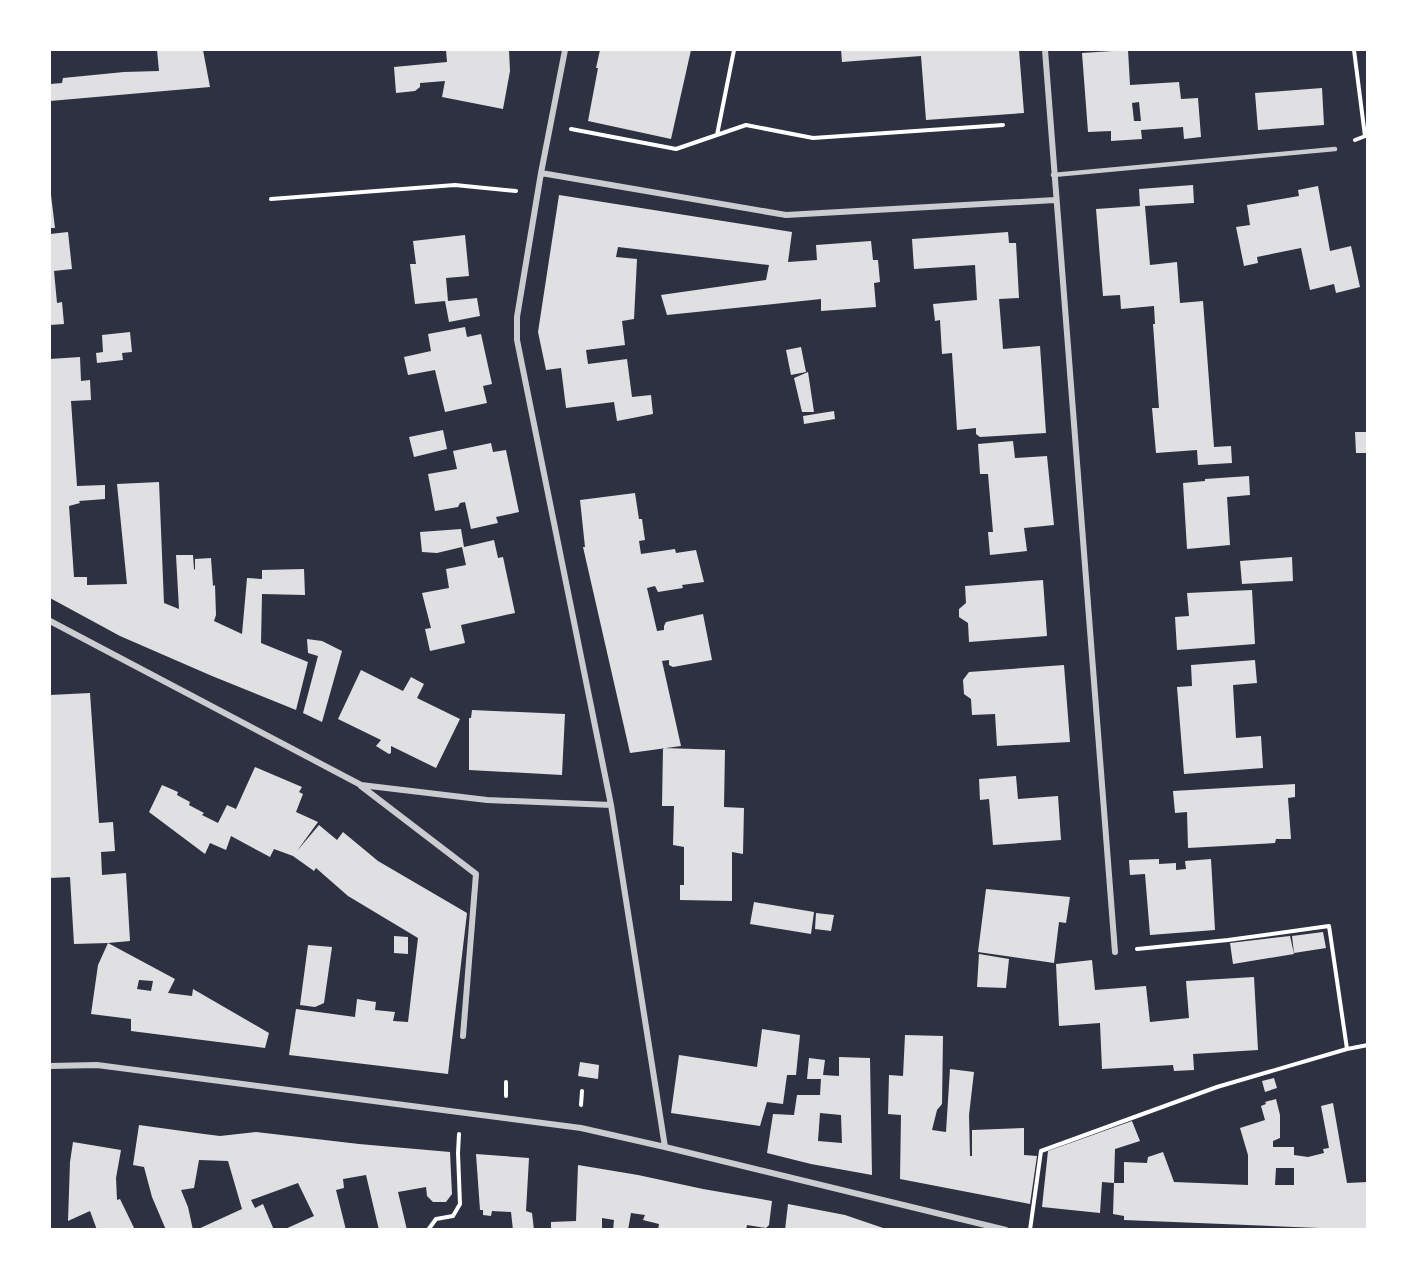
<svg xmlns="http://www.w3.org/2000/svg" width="1417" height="1279" font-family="'DejaVu Sans',sans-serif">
	<rect width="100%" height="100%" fill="#2d3142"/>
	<path fill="#e0e0e3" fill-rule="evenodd" d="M157,50h46l7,37 -160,14v-17l12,-1 1,-5 61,-6 35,-1z
		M446,50h63l1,21 -7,38 -61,-12 3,-16 -25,2v4l-5,4 -19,2 -2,-26 53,-5z
		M600,50h91l-20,89 -83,-18 10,-53h-2z
		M841,50h178l5,63 -98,7 -5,-64 -79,6z
		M1128,50l2,35 49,-3 2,17 17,-1 3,39 -17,2 -1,-12 -42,3 1,9 -31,2v-10l-23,1 -6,-79zM1139,102l2,19h-7l-2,-18z
		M1322,88l2,37 -66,5 -3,-37z
		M1193,185l1,18 -49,3 5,59 27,-3 3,41 23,-2 11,146 17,-1 1,17 -34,2 -1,-15 -41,3 -4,-45h7l-6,-84h2l-1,-18 -33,3 -1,-14 -17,1 -7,-87 44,-3 -1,-17z
		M1318,186l12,65 21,-5 9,41 -24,6 -2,-9 -24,6 -9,-42 -44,9 1,6 -14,3 -8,-39 14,-2 -3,-20 52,-9 -1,-6z
		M51,195l4,33h-5v-32z
		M559,195l233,37 -4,30 29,-2 -1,-15 55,-4 2,19h5l2,22 -6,1 2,24 -55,4v-12l-154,16 -6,-20 105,-15 3,-15 -151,-18 -2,10 21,2 -3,60 -12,2 3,24 -39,5 2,14 39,-5 5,38 19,-2 2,19 -36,7 -3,-19 -48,6 -5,-40 -15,2 -8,-38z
		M68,232l4,37 -18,2 3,32 5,-1 2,22 -14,1v-91z
		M1008,232l1,11h7l3,55 -20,1 4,50 37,-3 6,87 -66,4 -4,-3v-6l-19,2 -5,-77 -10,1 -2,-34 -5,1 -2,-17 44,-4 -2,-35 -61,4 -2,-30z
		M465,235l4,41 -23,2 2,23 29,-3 3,18 -31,6 -4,-21 -30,3 -5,-40h6l-3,-23z
		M465,327l2,10 14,-3 11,50 -9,2 4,17 -42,9 -10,-42 -27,5 -4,-18 27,-6 -3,-17z
		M130,332l2,20 -10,1 1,7 -26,3 -1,-10 7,-1 -1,-17z
		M801,347l5,25 -15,3 -5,-25z
		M80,357l1,24 9,-1 1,20 -20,1 6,85 28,-1v14l-26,2 1,2 -11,3 5,71h13v8l40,-1 -10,-100 42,-2 5,121 15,6 -3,-54h17l1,14 1,1v-11l16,-1 2,28 2,-1 1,30 -2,6 28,13 5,-56 15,1v-9l42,-1 1,26 -43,-1 -1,49 47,19 -12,48 -84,-34 -92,-40 -70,-38v-239z
		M808,372l6,40h-12l-8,-34z
		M834,411l1,8 -31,5 -1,-8z
		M443,430l4,19 -33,8 -5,-20z
		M1355,432h13v21h-12z
		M1013,441l2,17 32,-2 7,69 -30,3 3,23 -37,4 -2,-23h5l-5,-58h-8l-2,-30z
		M491,443l2,9 13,-2 13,62 -23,5 2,6 -27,6 -6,-27 -5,1 -2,4 -23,4 -7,-37 29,-5 -4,-18z
		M1249,476l1,19 -23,2 3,48 -43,4 -4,-66 22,-2v-2z
		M635,493l4,26h3l3,21 -6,1 2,13 34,-5 1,4 20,-3 8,32 -22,3 1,3 -25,4 -3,-6 -8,2 10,43 7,-1v-4l2,-4 37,-8 9,46 -39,7 -4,-2v-5l-7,1 19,85 -51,7 -47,-206h2l-5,-47z
		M461,529l3,18 30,-7 4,18 5,-1 12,56 -54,12 4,18 -35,8 -5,-22 6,-1 -9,-35 27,-5 -3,-19 20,-4 -4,-18 -25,6 -15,-1 -2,-20z
		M1292,557l1,24 -51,3 -2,-23z
		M1043,580l4,56 -78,6 -1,-19 -9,-6v-8l7,-6 -1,-17z
		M1252,590l3,54 -78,6 -2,-33 14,-1 -2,-23z
		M307,639l15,2 20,10 -20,71 -19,-9 15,-57 -10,-3z
		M1255,660l2,23 -24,2 3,53 25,-2 2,32 -79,6 -7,-87 15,-1 -1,-21z
		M1064,665l6,77 -73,4 -2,-32 -23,1 -1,-16 -7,-5 -1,-14 6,-8z
		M361,670l42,21 8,-14 13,7 -7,14 43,21 -24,49 -45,-22v7l-2,1 -13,-8 5,-6 -43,-21z
		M90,693l9,130 14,-1 2,29 -14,1 1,23 24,-2 4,68 -22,2 67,36 -7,14 24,3 1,-7 76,44 -4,15 -134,-17v-12l-40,-5 7,-49 10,-22 -34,1 -4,-67 -20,1v-183zM139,980l14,1 -2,10 -14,-2z
		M472,710l93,4 -3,61 -93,-5v-52h2z
		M663,748l62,2 -1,57 20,1 -1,46 -11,-2v49l-52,-1v-15h4v-38l-11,-2 1,-39h-12z
		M255,767l47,20 -3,5 4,2 -7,18 22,10 -21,29 22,-26 18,15 6,-8 35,29 89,52 -19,161 -159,-19 7,-46 59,8 2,-18 19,3 -1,8 20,2 -2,9 15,1 10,-84 -70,-42 -32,-28 -2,3 -21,-15 -19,-7 -4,8 -39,-21 -5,14 -16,-7 -5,11 -56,-42 13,-27 16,7 -1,3 13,7 -1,3 15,8 -2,2 16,8 9,-18 9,4z
		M1016,776l2,23 40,-3 3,44 -68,5 -4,-46 -9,1 -1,-21z
		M1295,784v13l-7,1 3,41h-15l-1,4 -87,5 -1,-36 -12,1 -2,-22z
		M1159,859v5l17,-1v7l10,-1 -1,-8 26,-2 4,71 -65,5 -5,-61 -15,1 -1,-15z
		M986,889l84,8 -4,26 -7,-1 -5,41 -76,-11z
		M754,902l60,10 -3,22 -61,-10z
		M816,913l18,2 -3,16 -16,-2z
		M1323,932l3,16 -32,5 -2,-17z
		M394,936l14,1v17l-14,-1z
		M1290,936l4,18 -61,10 -3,-21z
		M308,945l24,2 -8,56 -9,4 -15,-2z
		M979,954l30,5 -3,29 -29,-1z
		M1092,960l3,30 51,-4 4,36 39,-4 -3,-37 68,-4 4,73 -65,4 1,16 -20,1 -1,-6 -71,4 -2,-46 -41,3 -3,-62z
		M762,1029l38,6 -4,40h-9l-4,29 -16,-2 -7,24 -89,-13 8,-58 78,12z
		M905,1035l38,1 -1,68 -5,6 -5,20 14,2 4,-63 24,3 -5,43 1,41h2v-26l52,-2v27l13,1 -7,48 -130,-25 1,-64 -13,-1 1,-39 14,1z
		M839,1057l31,1 2,117 -61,-11 -44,-11 6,-39 21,1 3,-20h23l1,-16h-14l2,-21 16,2 -2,15 16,1zM820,1113l21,2 1,28 -24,-2z
		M580,1062l19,3 -1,14 -20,-3z
		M1274,1078l3,10 -12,4 -3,-11z
		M1276,1099l4,16v23l-7,3v6h21v8l14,2 16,-4 -1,-4 6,-1 -8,-42 12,-3 14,80 21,-1v48l-244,-10v-4l-11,-2 1,-31h10v-21l23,1 1,-6 15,-5 11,30 74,3v-30l-8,-27 25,-8 -4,-14 5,-2 -1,-2zM1276,1168h18v17h-19z
		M1132,1121l8,20 -25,8 -1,34 -12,-1 -2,31 -58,-6 6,-56z
		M139,1125l65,9 16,2 36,-4 103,12 91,8 2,42 -6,8h-13l-6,-6 -1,-9 -28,5 9,38h-28l-13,-55 -23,4 1,9 -8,2 10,40h-63l31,-14 -16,-33 -47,17 4,8 8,-4 11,26h-78l46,-21 -14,-48 -29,-1 -5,28 -13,2 7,17 5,23h-27l-14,-33 -8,-30 -11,-2z
		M73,1142l48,8 -5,28 1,22 3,-1 15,31h-38l-7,-19 -22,10 2,-59z
		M476,1154l53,4 -3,53 6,2 2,17h-21l-2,-18 -19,-1 -1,5 -8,-1v-5h-3z
		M578,1165l60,10 65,14 69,12 -3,24 -3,3 -19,-3 -1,5h-88l1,-6 -16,-4 2,-5 -14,-2 -3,17h-15l1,-10 -12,-2v12h-51v-8l25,-1z
		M788,1204l57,11 44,15h-104z"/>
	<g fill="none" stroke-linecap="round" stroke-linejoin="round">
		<path stroke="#fff" stroke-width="4" d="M1354,50l11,86
			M571,129l105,20 70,-24 67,13 190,-13
			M717,135l17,-85
			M1355,140l13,-5
			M271,199l184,-14 61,6
			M1347,1049l21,-4
			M506,1096v-14
			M581,1105l1,-14
			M428,1230l8,-11 17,-3 7,-12 -2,-51 1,-19
			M1030,1230l11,-79 176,-64 130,-38 -18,-123 -101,14 -91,9"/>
		<path stroke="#caccd0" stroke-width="4.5" d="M1053,175l282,-26"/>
		<path stroke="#caccd0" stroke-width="6" d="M565,50l-24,123 -24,144v23l94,465 54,342
			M1045,50l70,902
			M541,173l245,42 269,-15
			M50,621l311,164 126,15 124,5
			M361,786l115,88 -13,162
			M50,1066l47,-1 484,63 84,19 341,83"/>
	</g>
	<rect width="1417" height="1279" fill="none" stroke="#ffffff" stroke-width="102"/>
</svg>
